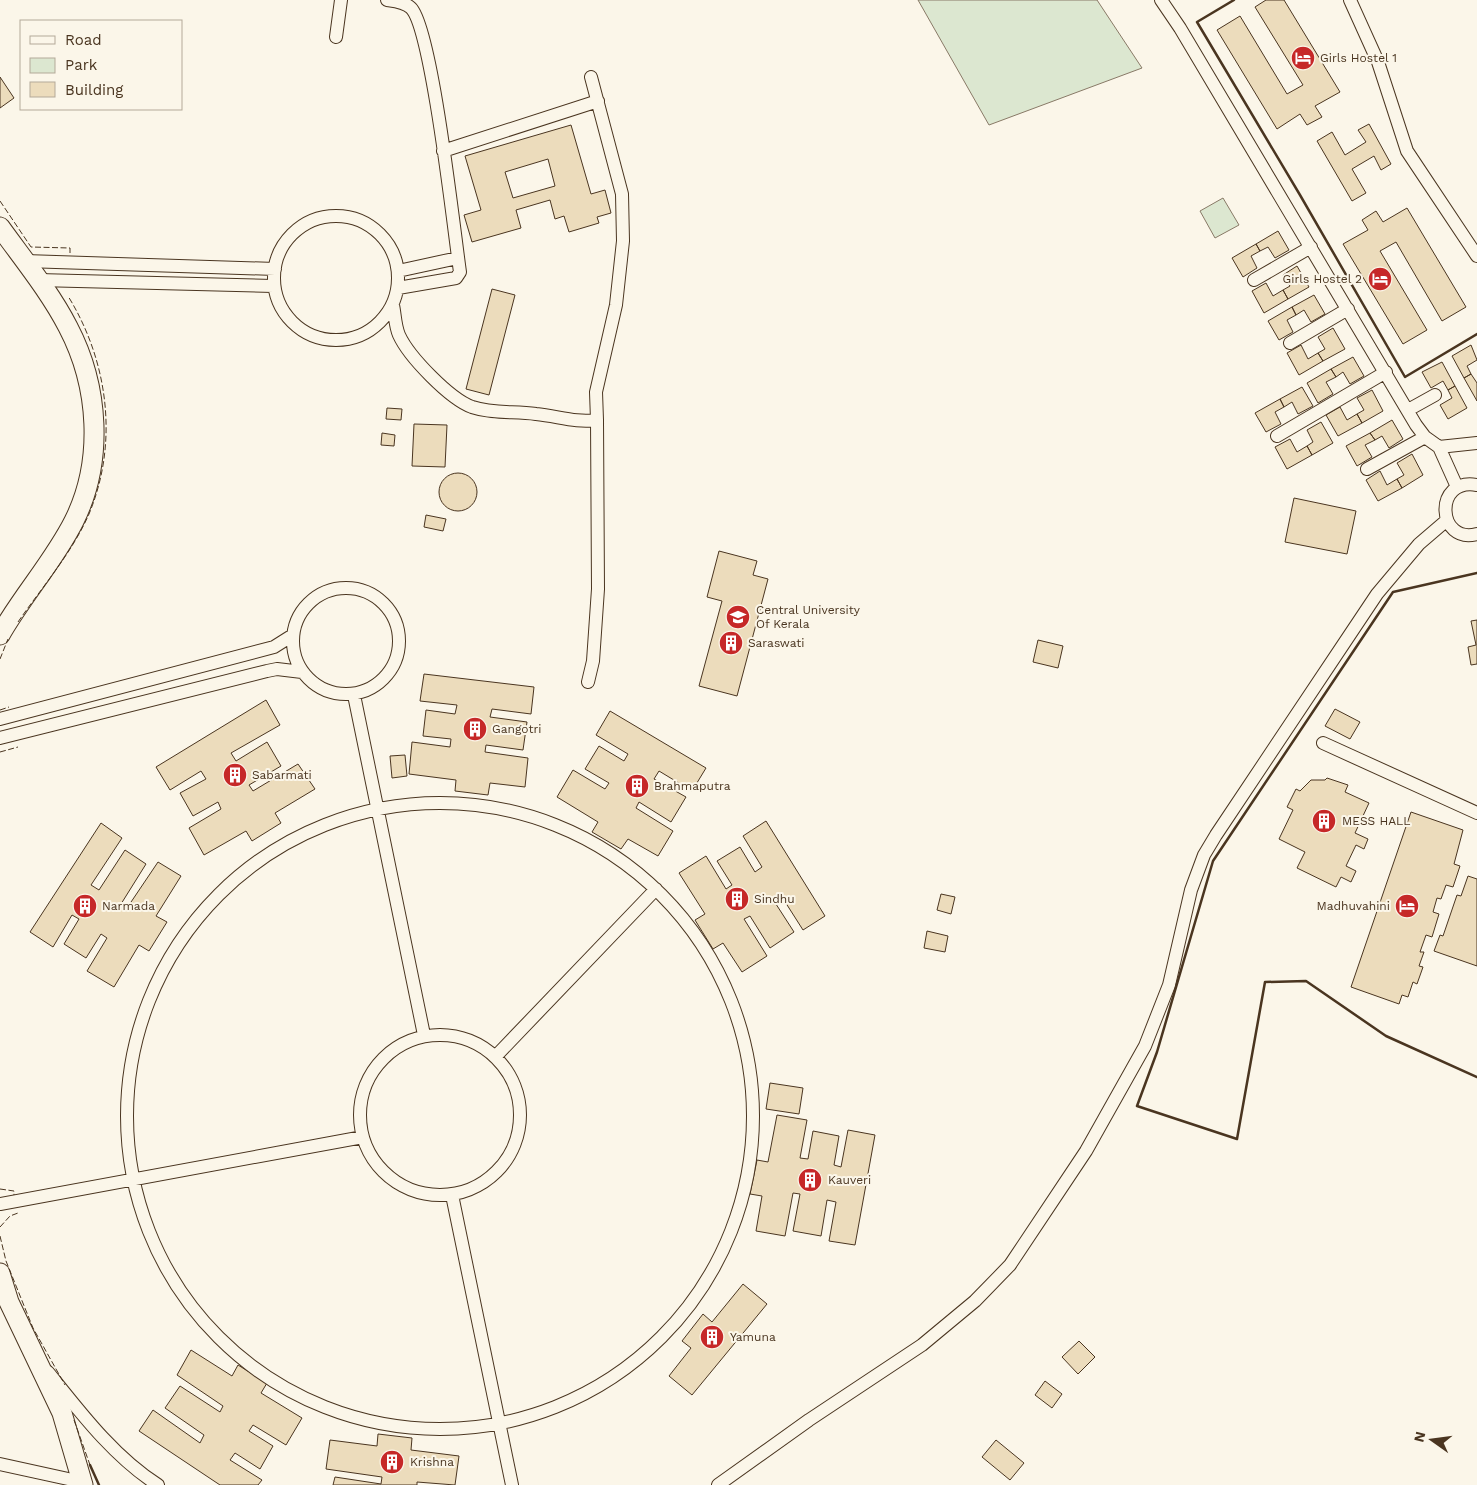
<svg xmlns="http://www.w3.org/2000/svg" width="1477" height="1485" font-family="'Work Sans',sans-serif">
	<rect width="100%" height="100%" fill="#fbf6e9"/>
	<path fill="#dce7d0" stroke="#887966" d="M918,0h179l45,68 -153,57z
		M1223,198l16,27 -24,13 -15,-27z"/>
	<path fill="#ecdcbc" stroke="#4a3520" fill-rule="evenodd" d="M1266,0h18l56,92 -25,14 7,11 -15,8 -7,-11 -23,15 -60,-99 23,-14 47,78 16,-9 -48,-78z
		M0,77l14,21 -14,10z
		M1369,124l22,40 -10,6 -7,-14 -22,13 14,24 -14,8 -35,-60 15,-9 13,23 21,-13 -8,-12z
		M571,125l20,69 14,-4 6,23 -14,4 2,6 -30,9 -5,-16 -9,3 -5,-19 -34,10 5,18 -49,14 -8,-27 17,-5 -16,-54zM548,159l7,27 -42,12 -8,-26z
		M1407,208l59,99 -24,14 -46,-79 -16,9 47,79 -24,14 -60,-100 25,-14 -6,-10 14,-9 7,11z
		M1278,231l11,19 -14,8 -7,-11 -8,4 -4,-7z
		M1256,244l4,7 -9,5 6,12 -14,9 -11,-19z
		M1297,266l12,21 -21,12 -5,-9 7,-4 -7,-11z
		M1266,283l7,13 10,-6 5,9 -24,14 -12,-22z
		M492,289l23,6 -26,100 -23,-6z
		M1314,295l11,19 -14,8 -7,-12 -8,5 -4,-8z
		M1292,307l4,8 -9,5 6,12 -14,8 -11,-19z
		M1333,328l12,21 -22,12 -5,-8 7,-4 -7,-12z
		M1301,345l7,14 10,-6 5,8 -24,14 -12,-22z
		M1471,345l6,15 -10,6 4,8 -7,4 -12,-22z
		M1353,357l11,19 -14,8 -7,-12 -7,5 -5,-8z
		M1442,362l13,24 -7,4 -5,-9 -12,7 -9,-16z
		M1331,369l5,8 -10,5 7,12 -15,9 -11,-20z
		M1471,374l6,9v18l-13,-23z
		M1455,386l12,22 -19,11 -8,-14 12,-7 -4,-8z
		M1302,387l11,19 -15,8 -6,-12 -8,5 -4,-8z
		M1372,390l11,21 -21,12 -5,-9 7,-4 -7,-12z
		M1280,399l4,8 -9,5 6,12 -15,8 -11,-19z
		M1340,407l7,13 10,-6 5,9 -24,13 -12,-21z
		M387,408l15,1 -1,11 -15,-1z
		M1392,420l11,19 -14,9 -7,-12 -7,4 -5,-7z
		M1321,422l12,21 -21,12 -5,-9 6,-4 -6,-12z
		M414,424l33,1 -2,42 -33,-1z
		M382,433l13,2 -1,11 -13,-1z
		M1370,433l5,7 -10,5 7,12 -15,9 -11,-20z
		M1290,439l7,13 10,-6 5,9 -25,14 -12,-22z
		M1412,454l11,21 -21,13 -5,-9 7,-4 -7,-12z
		M1380,471l7,14 10,-6 5,9 -24,13 -12,-21z
		M439 492a19 19 0 1 1 38 0a19 19 0 1 1-38 0Z
		M1294,498l62,13 -9,43 -62,-12z
		M426,515l20,4 -3,12 -19,-4z
		M719,551l38,10 -4,14 15,4 -31,117 -38,-10 23,-85 -15,-4z
		M1477,620v44l-6,1 -3,-18 8,-2 -5,-24z
		M1038,640l25,6 -5,22 -25,-6z
		M424,674l110,13 -3,27 -39,-5 -2,8 37,5 -4,28 -37,-5 -1,7 43,6 -3,29 -35,-4 -2,12 -33,-4 1,-11 -47,-6 3,-32 38,5 1,-8 -28,-3 3,-26 29,4 2,-9 -37,-4z
		M266,700l14,25 -49,28 5,8 31,-19 14,24 -32,19 4,6 45,-27 17,25 -40,24 6,10 -29,18 -6,-10 -42,24 -15,-27 32,-19 -3,-7 -25,14 -13,-23 26,-14 -5,-8 -31,19 -14,-23z
		M1335,709l25,13 -10,17 -25,-13z
		M610,711l96,57 -14,23 -33,-20 -5,8 32,18 -15,25 -32,-20 -3,6 37,23 -15,25 -30,-17 -7,10 -29,-17 6,-10 -41,-25 16,-27 32,19 4,-6 -24,-14 14,-23 25,15 4,-7 -32,-19z
		M405,755l2,21 -15,2 -2,-22z
		M1327,778l21,7 -3,7 24,11 -14,30 13,6 -4,10 -8,-4 -10,21 10,5 -5,11 -10,-5 -5,10 -39,-19 8,-16 -26,-13 14,-29 -6,-3 9,-18 4,2 11,-11h14z
		M1411,812l52,18 -9,34 6,2 -7,21 -7,-2 -5,14 -4,-1 -4,14 6,2 -7,23 -6,-2 -6,17h4l-5,14 4,1 -6,17 -4,-2 -5,15 -6,-2 -3,9 -48,-17z
		M766,821l59,95 -22,14 -21,-33 -8,4 20,31 -24,16 -20,-32 -6,3 23,37 -25,16 -19,-29 -10,6 -18,-29 10,-6 -26,-41 27,-17 20,33 6,-4 -15,-24 23,-14 15,25 7,-5 -19,-31z
		M101,823l21,15 -31,47 8,5 26,-40 21,14 -25,40 6,4 31,-46 23,14 -25,40 11,6 -18,29 -10,-6 -25,42 -27,-16 20,-33 -6,-4 -15,24 -22,-14 15,-25 -7,-4 -19,32 -23,-15z
		M1468,876l9,3v87l-43,-15 6,-16 3,1 14,-41 4,1z
		M941,894l14,3 -4,17 -14,-4z
		M927,931l21,5 -3,16 -21,-4z
		M770,1083l33,5 -4,26 -33,-5z
		M777,1115l30,5 -7,38 8,1 5,-28 26,5 -5,29 7,2 7,-37 27,5 -20,110 -26,-4 7,-39 -9,-2 -6,36 -28,-5 7,-37 -7,-1 -8,43 -29,-5 6,-35 -12,-2 7,-34 11,2z
		M743,1284l24,20 -75,91 -23,-19 22,-28 -9,-7 21,-27 9,8z
		M1079,1341l16,16 -17,17 -16,-17z
		M191,1350l41,26 6,-11 29,18 -6,10 41,25 -16,27 -33,-20 -4,6 24,15 -13,23 -25,-16 -5,7 32,20 -4,5h-38l-81,-54 14,-21 47,33 4,-8 -39,-27 15,-22 40,26 3,-6 -46,-31z
		M1045,1381l17,13 -10,14 -17,-13z
		M378,1434l34,4 -1,12 48,6 -4,29 -38,-3v3h-84l2,-8 46,7 1,-7 -56,-8 4,-29 47,6z
		M996,1440l28,23 -14,17 -28,-23z"/>
	<g fill="none" stroke-linecap="round" stroke-linejoin="round">
		<g stroke="#4a3520" stroke-width="14">
			<path id="street" d="M387,0c7,1 18,2 24,8 21,21 43,223 49,264l-4,6 -58,10
				M1161,0l19,28 236,397 9,12 14,10 18,40
				M1350,0l28,62 29,89 70,105
				M336,37l5,-37
				M591,77l31,117 1,47 -7,64 -20,87 1,28
				M443,151l155,-50
				M274 278a62 62 0 1 1 124 0a62 62 0 1 1-124 0Z
				M25,261l250,8
				M398,271l60,-13
				M38,280l235,6
				M1254,280l57,-33
				M393,305c2,9 2,21 6,30 10,22 51,64 73,72 21,7 42,4 64,7 22,2 39,9 61,6l1,169 -5,72 -5,21
				M1290,343l58,-34
				M1408,410l27,-15
				M1277,436l109,-64
				M1439,447l38,-4
				M1367,469l58,-32
				M1477,485c-44,-8 -40,60 0,49
				M293 641a53 53 0 1 1 106 0a53 53 0 1 1-106 0Z
				M354,695l70,340
				M0,719l274,-72 19,-12
				M0,738l267,-67 10,-2 25,3
				M1323,743l154,70
				M127 1116a313 313 0 1 1 626 0a313 313 0 1 1-626 0Z
				M360 1115a80 80 0 1 1 160 0a80 80 0 1 1-160 0Z
				M496,1056l160,-167
				M452,1195l60,290
				M0,1204l363,-67
				M48,1372c32,40 66,85 110,113
				M0,1464l82,18
				M718,1485l91,-65 113,-75 53,-44 35,-36 76,-114 59,-105 24,-61 22,-95 13,-35 12,-20 161,-241 42,-50 28,-24"/>
		</g>
		<g stroke="#4a3520" stroke-width="21">
			<path id="secondary" d="M0,227c23,32 50,65 68,100 31,59 36,134 6,194 -20,40 -52,75 -74,114
				M0,1273l9,29 53,111 21,72"/>
		</g>
		<use href="#street" stroke="#fbf6e9" stroke-width="12"/>
		<use href="#secondary" stroke="#fbf6e9" stroke-width="19"/>
		<path stroke="#4a3520" stroke-width="1" stroke-dasharray="6 2.5" stroke-linecap="butt" d="M0,201l31,46 39,1v6
			M18,622c24,-35 54,-69 71,-108 30,-72 19,-153 -21,-218
			M0,659l8,-20
			M0,710l9,-3
			M0,752l18,-5
			M0,1189l14,2v4
			M0,1227l10,-11 8,-3
			M0,1236l6,25 27,67 32,57
			M74,1420l16,45"/>
		<path stroke="#4a3520" stroke-width="2.5" d="M1234,0l-37,22 103,173 105,182 72,-43
			M1477,573l-84,19 -180,269 -56,191 -20,54 100,33 28,-157 41,-1 80,55 91,41
			M90,1465l9,20"/>
	</g>
	<defs>
		<g id="hotel-disc" transform="scale(1.25)"><circle r="9.5" fill="#c62828" stroke="#fbf6e9"/><path d="M-6-4.5h1.5V1H6V5H4.5V3h-9V5H-6ZM-4 0a1.8 1.8 0 1 1 3.6 0ZM.5 0V-2.5h3Q6-2.5 6 0Z" fill="#fff"/></g>
		<g id="university-disc" transform="scale(1.25)"><circle r="9.5" fill="#c62828" stroke="#fbf6e9"/><path d="M0-5L7-2L0 1L-7-2ZM-4 1L0 2.5L4 1V4Q0 6-4 4Z" fill="#fff"/></g>
		<g id="building-disc" transform="scale(1.25)"><circle r="9.5" fill="#c62828" stroke="#fbf6e9"/><path d="M-4-6H4V6H1V3H-1V6H-4ZM-2.5-4.3h1.7v1.8h-1.7ZM.8-4.3h1.7v1.8H.8ZM-2.5-1h1.7V.8h-1.7ZM.8-1h1.7V.8H.8Z" fill="#fff"/></g>
	</defs>
	<g fill-rule="evenodd">
		<use href="#hotel-disc" x="1303" y="58"/>
		<use href="#hotel-disc" x="1380" y="279"/>
		<use href="#university-disc" x="738" y="617"/>
		<use href="#building-disc" x="731" y="643"/>
		<use href="#building-disc" x="475" y="729"/>
		<use href="#building-disc" x="235" y="775"/>
		<use href="#building-disc" x="637" y="786"/>
		<use href="#building-disc" x="1324" y="821"/>
		<use href="#building-disc" x="737" y="899"/>
		<use href="#building-disc" x="85" y="906"/>
		<use href="#hotel-disc" x="1407" y="906"/>
		<use href="#building-disc" x="810" y="1180"/>
		<use href="#building-disc" x="712" y="1337"/>
		<use href="#building-disc" x="392" y="1462"/>
	</g>
	<g text-anchor="middle" dominant-baseline="central" stroke-width="4" stroke-linejoin="round" paint-order="stroke">
		<g font-size="12" fill="#4a3520" stroke="#fbf6e9" text-anchor="start">
			<text x="1320" y="58">Girls Hostel 1</text>
			<text x="1362" y="279" text-anchor="end">Girls Hostel 2</text>
			<text x="756" y="610">Central University<tspan x="756" dy="14">Of Kerala</tspan></text>
			<text x="748" y="643">Saraswati</text>
			<text x="492" y="729">Gangotri</text>
			<text x="252" y="775">Sabarmati</text>
			<text x="654" y="786">Brahmaputra</text>
			<text x="1342" y="821">MESS HALL</text>
			<text x="754" y="899">Sindhu</text>
			<text x="102" y="906">Narmada</text>
			<text x="1390" y="906" text-anchor="end">Madhuvahini</text>
			<text x="828" y="1180">Kauveri</text>
			<text x="730" y="1337">Yamuna</text>
			<text x="410" y="1462">Krishna</text>
		</g>
	</g>
	<rect x="20" y="20" width="162" height="90" fill="#fbf6e9" stroke="#b4a999"/>
	<rect x="30" y="36" width="25" height="8" fill="#fbf6e9" stroke="#b4a999"/>
	<text x="65" y="45" font-size="15" fill="#4a3520">Road</text>
	<rect x="30" y="58" width="25" height="15" fill="#dce7d0" stroke="#b4a999"/>
	<text x="65" y="70" font-size="15" fill="#4a3520">Park</text>
	<rect x="30" y="82" width="25" height="15" fill="#ecdcbc" stroke="#b4a999"/>
	<text x="65" y="95" font-size="15" fill="#4a3520">Building</text>
	<g transform="translate(1432 1440) rotate(284)" stroke="#fbf6e9" stroke-width="4" paint-order="stroke">
	<path d="M0-4L9 19L0 12L-9 19Z" fill="#4a3520"/>
	<text y="-8" font-size="14" font-weight="bold" text-anchor="middle" fill="#4a3520">N</text>
	</g>
</svg>
